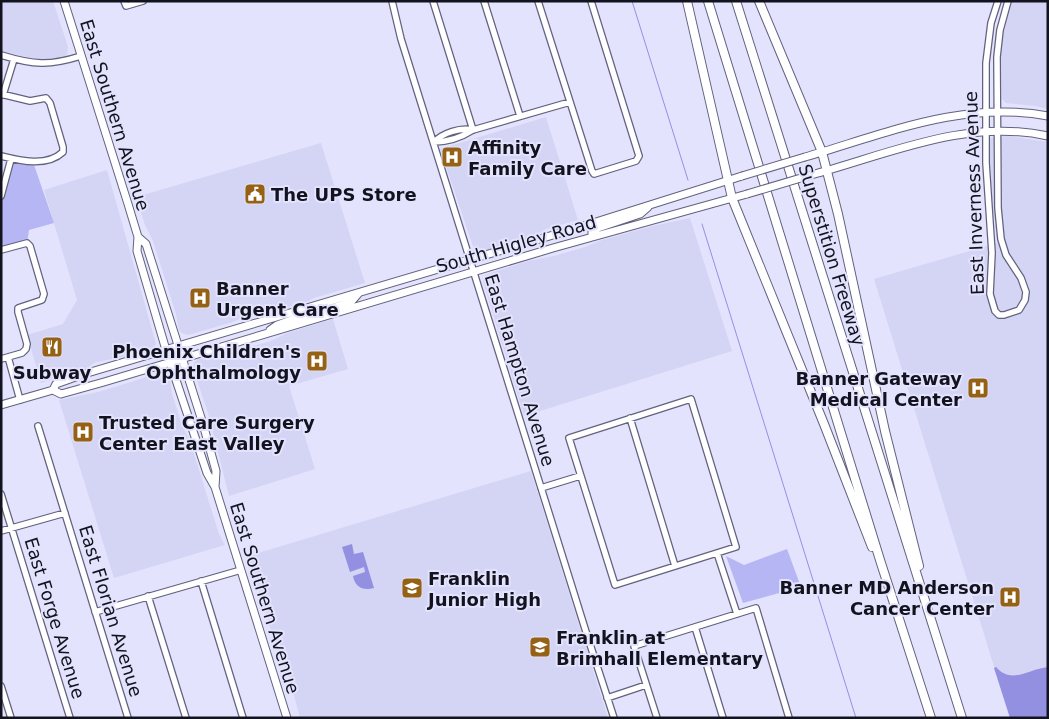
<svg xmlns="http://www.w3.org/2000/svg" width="1049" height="719" font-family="'DejaVu Sans',sans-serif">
	<rect width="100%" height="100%" fill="#e3e3fe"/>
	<path fill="#d4d4f4" d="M1,1h52l15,46 -1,7 -2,2 -15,3h-15l-34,-8z
		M1012,1h36v108l-13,-3 -29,-3 -4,-4 -1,-51 2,-18z
		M546,117l32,103 -32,9 -14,8 -50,15h-7l-35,-103z
		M1007,136l41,6v576h-38l-136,-439 123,-36 -7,-63 -1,-42z
		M321,143l44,140 -51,15 -14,7 -23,3 -31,8 -13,6 -45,13 -6,-2 -3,-3 -3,-16 -23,-73 -8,-16 -9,-28z
		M107,170l49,174 -3,4 -30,9 -27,5 -9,6 -46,15 -14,-48 36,-11 14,-24 -33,-110z
		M690,218l42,133 -208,65 -41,-135 2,-6 43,-14 26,-5 31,-9 17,-7 51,-14z
		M333,319l15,50 -59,17 26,83 -86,27 -21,-83 -14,-42v-8l4,-4 38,-12 17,-1 18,-5 16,-8z
		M160,373l8,1 2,4 2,16 10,31 8,16 29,93 6,11 -111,33 -55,-178 39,-8z
		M531,471l77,247h-308l-13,-49 -9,-14 -30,-99z"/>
	<path fill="#b7b6f5" d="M11,159l22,3 21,61 -25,7 -2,13 -26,7v-54z
		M787,549l14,38 -58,16 -17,-47 18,9z"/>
	<path fill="#9390e1" d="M352,544l2,10 9,-2 11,36c-11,3 -19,-1 -21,-12l12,-4 -1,-5 -14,5 -8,-25z
		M996,667c16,18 32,2 52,0v51h-38l-16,-50z"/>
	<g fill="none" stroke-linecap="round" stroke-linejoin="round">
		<path stroke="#9390e1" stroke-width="1" d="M632,1l56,179
			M702,224l154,494"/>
		<g stroke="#62627f" stroke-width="8">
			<path id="minor" d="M124,1l2,5 17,-5
				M392,1l9,38 186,596 27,83
				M433,1l40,129
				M484,1l36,115
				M538,1l54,170 2,3 42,-13 3,-5 -48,-155
				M998,1l-7,22 -5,40v100l6,90 -2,41 5,17 4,4h5l15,-5 6,-10 1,-8 -5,-14 -15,-23 -5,-16 -3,-31 -1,-151 3,-27 8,-29
				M1,55c33,10 48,11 80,1
				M1,94l29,7 16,-3 4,5 13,44v5c-16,15 -42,9 -62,4
				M3,95l11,-36
				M434,142c13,0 28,-5 39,-12l97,-28
				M434,142c9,-9 26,-15 39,-12
				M1,196l10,-37
				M1,250l26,-7 3,3 14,48 -2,6 -24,8v4l9,32 -1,5 -4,4 -21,6
				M8,357l12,43
				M691,399l45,148 -121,38 -46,-147z
				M630,418l45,148
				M38,426l90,292
				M541,488l39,-12
				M1,494l69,224
				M1,531l64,-18
				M717,553l20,61
				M201,581l42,137
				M148,596l38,122
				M95,612l146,-42
				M695,627l28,91
				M1,686l10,32
				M607,698l39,-13
				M657,718l-23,-72 122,-38 33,110"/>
		</g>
		<g stroke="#62627f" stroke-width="9">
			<path id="major" d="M64,1l64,203 10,33 -1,14 29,99 41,123 8,14 72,231
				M805,157c80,-23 158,-57 243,-41
				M811,175c78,-21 155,-57 237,-39
				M138,237l8,7 57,180 13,47 -1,16
				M592,237v-5l6,-4 42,-14 8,-7
				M318,317l4,-6 29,-9 7,-8
				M270,330l7,-5 31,-11 3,-3 -1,-3
				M53,390l3,-6 28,-10 496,-147 162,-51
				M1,405l52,-15 8,4 43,-12 449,-134 194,-54"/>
		</g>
		<g stroke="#62627f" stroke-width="10">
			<path id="highway" d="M687,1l45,197 92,226 48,123
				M708,1l172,559 51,158
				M736,1l226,717
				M759,1l63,151 16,62 47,217 34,135"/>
		</g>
		<use href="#minor" stroke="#fff" stroke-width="5.5"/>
		<use href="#major" stroke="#fff" stroke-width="7"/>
		<use href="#highway" stroke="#fff" stroke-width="8"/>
		<g stroke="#62627f" stroke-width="9" stroke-linecap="butt">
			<path id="major-bridge" d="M742,176l63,-19
				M747,194l64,-19"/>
		</g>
		<use href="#major-bridge" stroke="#fff" stroke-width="7"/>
	</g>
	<defs>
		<g id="hospital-square" transform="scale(1.125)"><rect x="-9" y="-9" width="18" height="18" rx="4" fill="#956115" stroke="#e3e3fe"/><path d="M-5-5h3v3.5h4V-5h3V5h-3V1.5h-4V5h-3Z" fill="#fff"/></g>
		<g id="civic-square" transform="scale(1.125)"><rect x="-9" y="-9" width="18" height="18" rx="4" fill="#956115" stroke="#e3e3fe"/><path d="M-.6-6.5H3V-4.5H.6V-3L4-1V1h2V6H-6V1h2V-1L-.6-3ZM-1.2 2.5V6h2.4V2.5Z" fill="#fff"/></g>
		<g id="restaurant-square" transform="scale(1.125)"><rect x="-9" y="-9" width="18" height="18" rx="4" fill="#956115" stroke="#e3e3fe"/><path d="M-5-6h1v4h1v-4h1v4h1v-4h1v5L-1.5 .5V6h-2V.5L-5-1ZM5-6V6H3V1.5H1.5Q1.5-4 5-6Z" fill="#fff"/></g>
		<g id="school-square" transform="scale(1.125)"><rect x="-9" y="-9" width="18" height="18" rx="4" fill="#956115" stroke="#e3e3fe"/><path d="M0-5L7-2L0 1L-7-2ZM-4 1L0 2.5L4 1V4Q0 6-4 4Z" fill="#fff"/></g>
	</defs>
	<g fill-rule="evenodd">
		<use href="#hospital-square" x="452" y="157"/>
		<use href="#civic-square" x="255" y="194"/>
		<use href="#hospital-square" x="200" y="298"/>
		<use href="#restaurant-square" x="52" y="347"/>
		<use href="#hospital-square" x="317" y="361"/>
		<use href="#hospital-square" x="978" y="388"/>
		<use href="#hospital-square" x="83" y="432"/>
		<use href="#school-square" x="412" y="588"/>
		<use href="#hospital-square" x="1010" y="597"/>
		<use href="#school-square" x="540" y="647"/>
	</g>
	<g text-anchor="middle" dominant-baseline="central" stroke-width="4" stroke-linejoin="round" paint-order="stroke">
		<g font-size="18" fill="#13131f" stroke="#e3e3fe">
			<text transform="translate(115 115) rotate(73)">East Southern Avenue</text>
			<text transform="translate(974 193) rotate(-92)">East Inverness Avenue</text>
			<text transform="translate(516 244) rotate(-16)">South Higley Road</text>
			<text transform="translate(832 255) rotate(73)">Superstition Freeway</text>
			<text transform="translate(520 370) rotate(73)">East Hampton Avenue</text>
			<text transform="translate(265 598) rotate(73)">East Southern Avenue</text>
			<text transform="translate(111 611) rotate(73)">East Florian Avenue</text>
			<text transform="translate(55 618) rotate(73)">East Forge Avenue</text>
		</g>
		<g font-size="18" font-weight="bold" fill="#13131f" stroke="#e3e3fe" text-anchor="start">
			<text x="468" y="147">Affinity<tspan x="468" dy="21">Family Care</tspan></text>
			<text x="271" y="194">The UPS Store</text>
			<text x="216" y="288">Banner<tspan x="216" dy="21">Urgent Care</tspan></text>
			<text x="301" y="351" text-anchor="end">Phoenix Children's<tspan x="301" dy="21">Ophthalmology</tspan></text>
			<text x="52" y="372" text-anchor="middle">Subway</text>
			<text x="962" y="378" text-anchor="end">Banner Gateway<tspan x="962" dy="21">Medical Center</tspan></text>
			<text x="99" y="422">Trusted Care Surgery<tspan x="99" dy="21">Center East Valley</tspan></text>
			<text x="428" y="578">Franklin<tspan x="428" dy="21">Junior High</tspan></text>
			<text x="994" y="587" text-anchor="end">Banner MD Anderson<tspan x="994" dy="21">Cancer Center</tspan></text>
			<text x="556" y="637">Franklin at<tspan x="556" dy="21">Brimhall Elementary</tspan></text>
		</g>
	</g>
	<rect width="1049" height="719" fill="none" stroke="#13131f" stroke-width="5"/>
</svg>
